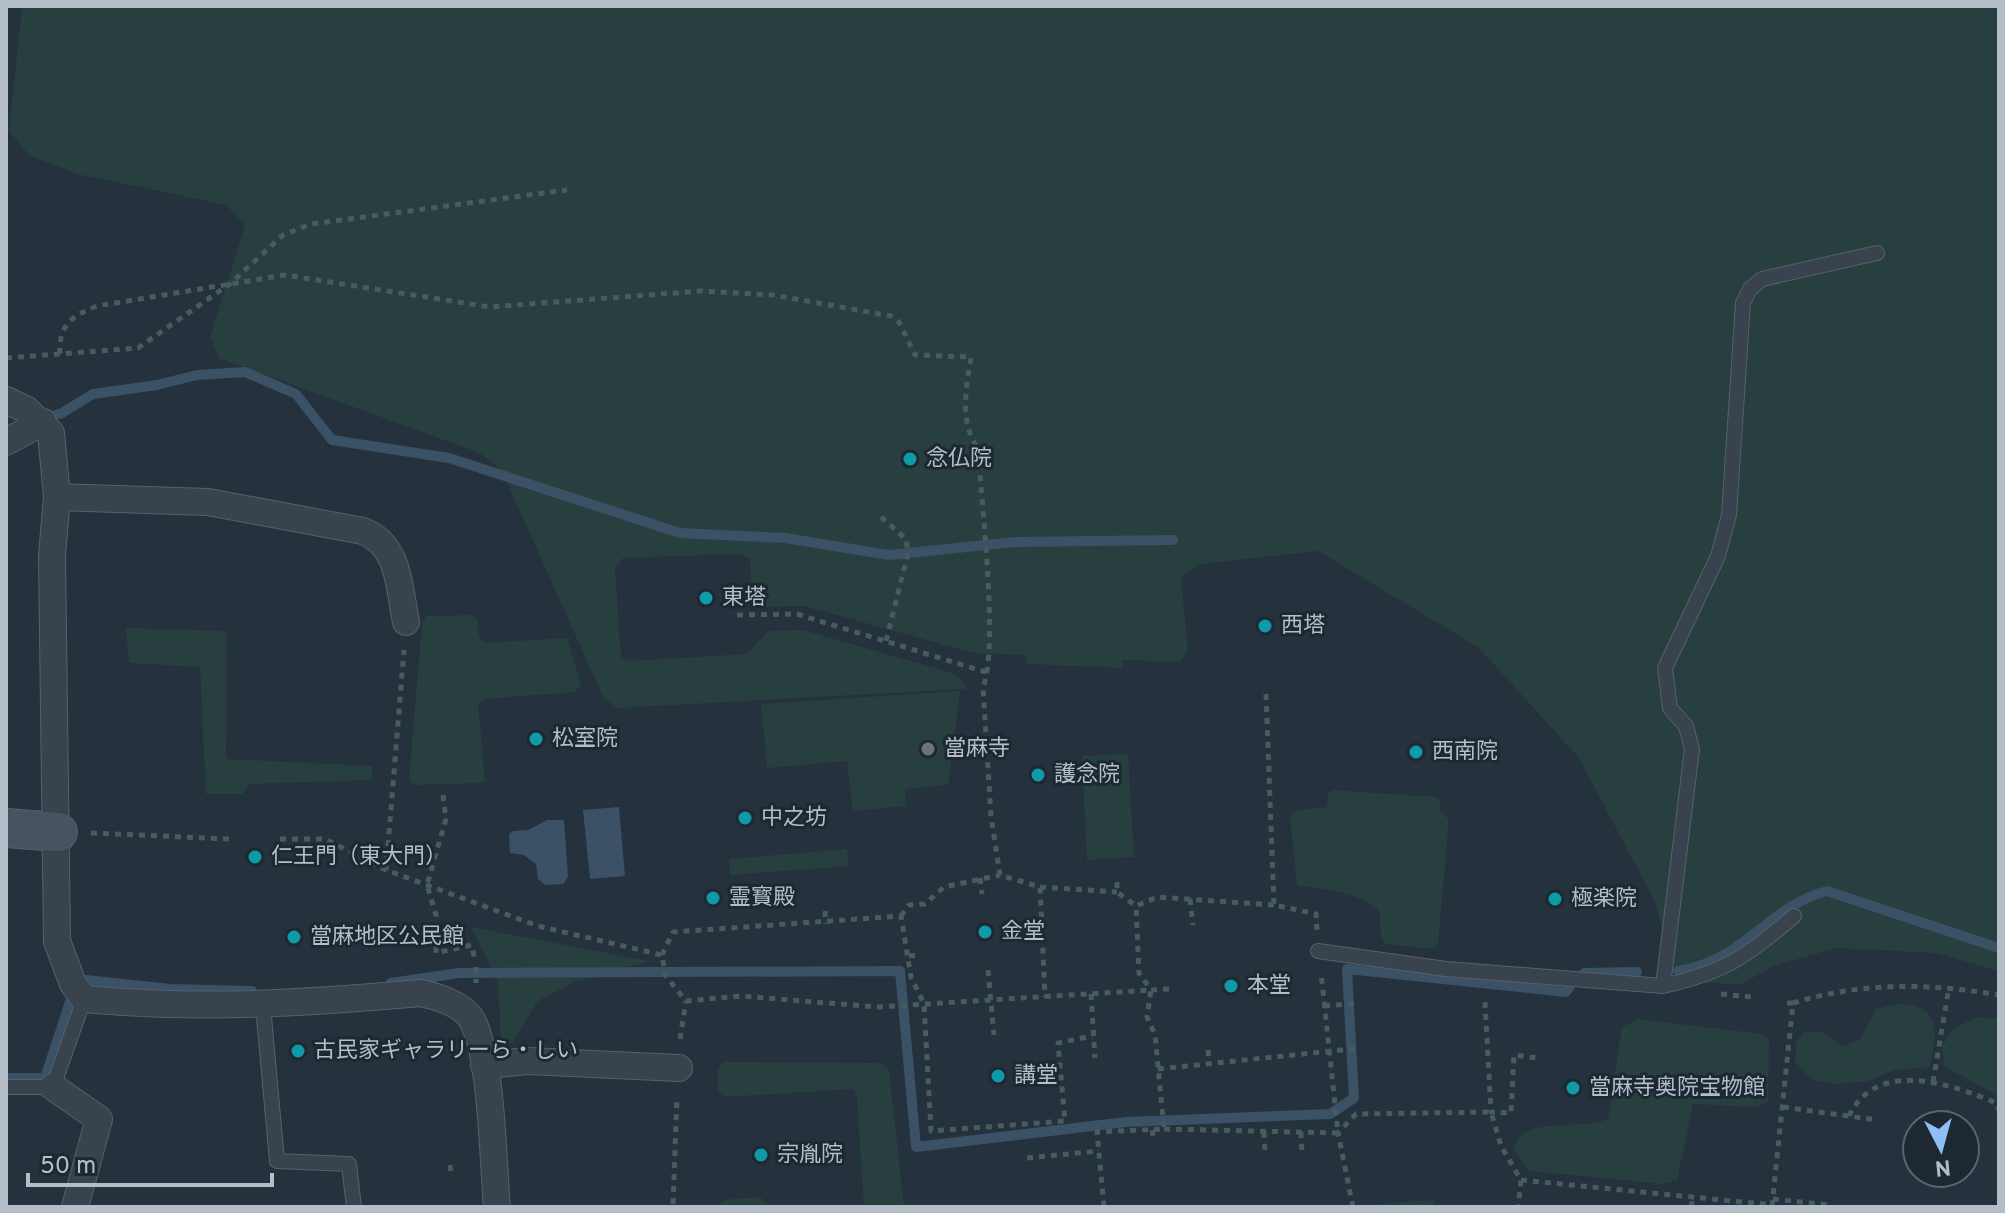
<svg xmlns="http://www.w3.org/2000/svg" width="2005" height="1213" font-family="Overpass,'Noto Sans JP',sans-serif">
	<rect width="100%" height="100%" fill="#25313d"/>
	<path fill="#283f3f" d="M22,6h1977v965l-63,-18 -99,-5 -64,18 -32,19 -44,-3 -17,-6 -8,-10 -17,-64 -76,-144 -100,-110 -161,-97 -118,13 -19,14 7,72 -8,12 -58,-2 1,8 -97,-4 1,-9 -54,-2 -168,-47 -42,1 -11,-11 -2,-37 -10,-5 -117,4 -8,10 6,89 7,4 119,-7 21,-23 35,-1 150,43 14,12 -2,4 -347,19 -14,-9 -103,-230 -21,-16 -261,-95 -9,-21 35,-112 -19,-20 -149,-31 -48,-19 -20,-24z
		M471,615l6,3 2,18 6,7 82,-5 14,46 -6,8 -89,7 -8,4 7,77 -5,3 -65,2 -6,-5 13,-156 4,-8z
		M126,628l101,3 -1,128 146,7 1,14 -124,4 -6,10h-37l-6,-127 -71,-4z
		M960,691l-12,94 -43,4 1,17 -53,5 -6,-50 -80,7 -6,-64z
		M1128,754l6,103 -47,3 -5,-104z
		M1333,790l103,7 4,4 -1,10 10,8 -11,126 -6,4 -47,-5c-7,-10 -3,-20 -6,-31 -6,-18 -65,-27 -82,-27l-7,-71 8,-5 29,-3 1,-13z
		M847,849l2,17 -119,9 -1,-16z
		M471,927l179,34 -76,21 -36,19 -26,42h-11l-3,-62z
		M1896,1004c47,0 41,28 34,63l-35,3 -26,11 -33,3 -24,-4 -17,-18 1,-19 8,-11h18l20,14 18,-6 16,-31z
		M1978,1017l21,2v77l-54,-29 -3,-21 12,-18z
		M1638,1019l124,15 7,6 -1,62 -10,5 -65,-3 -16,76 -14,4 -134,-13 -15,-21c3,-36 69,-19 94,-31l14,-92z
		M723,1062l157,1 9,6 15,138h-40l-7,-110 -4,-8 -128,8 -7,-7v-20z
		M760,1197l9,10h-53l7,-7z
		M1434,1200l1,7h-58v-3z"/>
	<path fill="#3b5165" d="M619,807l6,69 -35,3 -7,-69z
		M547,820h17l4,57 -5,7 -18,1 -7,-6 -2,-15 -12,-9 -14,-2 -1,-18 4,-4 15,-1z"/>
	<g fill="none" stroke-linecap="round" stroke-linejoin="round">
		<path stroke="#3b5165" stroke-width="10" d="M41,419l21,-6 31,-19 64,-9 40,-10 48,-3 51,22 36,46 117,18 231,75 105,5 104,17 126,-13 158,-2
			M1678,971c67,-10 90,-65 149,-80l172,57
			M1584,973l53,-1
			M391,983l68,-10 441,-2 16,176 210,-25 204,-8 24,-16 -7,-129 219,23 4,-5
			M6,1078h39l26,-79 15,-19 84,9 82,2"/>
		<g stroke="#57616b" stroke-width="16">
			<path id="service" d="M1318,951l128,18 217,17 29,-237 -6,-23 -16,-18 -5,-40 53,-112 11,-41 14,-212 7,-14 12,-10 115,-26
				M1663,986c63,-14 82,-29 131,-70
				M263,1006l14,155 72,3 5,43
				M6,1087h47l31,-88"/>
		</g>
		<g stroke="#57616b" stroke-width="28">
			<path id="minor" d="M6,400l21,10 24,23 6,64 -5,58 5,386 16,43 11,15c118,11 220,4 337,-6 15,3 40,11 49,24 22,32 23,147 27,190
				M6,442l37,-20
				M57,497l151,5 155,29c37,14 36,57 43,91
				M484,1065l44,-4 151,7
				M53,1087l46,32 -24,88"/>
		</g>
		<g stroke="#57616b" stroke-width="40">
			<path id="secondary" d="M6,828l52,4"/>
		</g>
		<path stroke="#475c5d" stroke-width="5" stroke-dasharray="6 6" stroke-linecap="butt" d="M60,354c-2,-29 13,-39 37,-48l188,-31 205,32 211,-16 72,4 118,21 8,6 16,33 56,2c-5,33 -12,63 7,92 3,51 21,198 5,238l8,129 9,59 40,12 5,110
			M6,358l132,-10 93,-65 52,-48 28,-11 256,-34
			M881,517l25,22 2,14 -22,88
			M737,615l60,-1 192,59
			M1266,694l8,211 42,9 1,17
			M443,795l3,24 -19,66 9,30v38l35,-8 4,14
			M91,833l139,6
			M280,839h45l61,31 152,56 124,29 3,20 21,26 55,-5 136,11 274,-17 -4,27 8,18 9,94 -67,3 7,75
			M386,870l18,-220
			M980,878l2,16
			M1117,882v10l19,14
			M1040,887l77,5
			M1190,899l3,26
			M825,911l1,13
			M901,916l8,-11 16,-1 19,-17 56,-12
			M662,955l11,-23 228,-16 10,61 13,27 7,127 134,-10 -7,-78 34,-7
			M909,956l11,-1
			M476,967v16
			M988,970l6,65
			M1169,989l-18,1 -12,-17 -3,-67 21,-9 117,8
			M1091,994l4,64
			M1721,994l31,3
			M1485,1002l6,110 20,1 3,-58 23,3
			M1793,1003c69,-21 135,-20 206,-8
			M1324,1006l35,-3
			M680,1039l6,-38
			M1208,1050l1,12
			M1158,1069l203,-21
			M1933,1082l16,-95
			M1783,1107l94,13
			M1849,1116c27,-57 101,-33 147,-13l3,7
			M1164,1129l174,4 -17,-161
			M1152,1130l2,12
			M1264,1132l1,20
			M1301,1132l1,22
			M1027,1158l72,-7
			M450,1165l1,8
			M1521,1180l252,25
			M1773,1199l57,6
			M673,1204l4,-107
			M1772,1206l21,-203h-9
			M1353,1207l-15,-74 18,-19 135,-2 10,34 20,34 -3,27
			M1691,1207l2,-10"/>
		<use href="#service" stroke="#39434d" stroke-width="14"/>
		<use href="#minor" stroke="#39434d" stroke-width="26"/>
		<use href="#secondary" stroke="#475360" stroke-width="38"/>
	</g>
	<g fill="#0f9aa8" stroke="#1e2832" stroke-width="3">
		<circle cx="910" cy="459" r="8"/>
		<circle cx="706" cy="598" r="8"/>
		<circle cx="1265" cy="626" r="8"/>
		<circle cx="536" cy="739" r="8"/>
		<circle cx="1416" cy="752" r="8"/>
		<circle cx="1038" cy="775" r="8"/>
		<circle cx="745" cy="818" r="8"/>
		<circle cx="255" cy="857" r="8"/>
		<circle cx="713" cy="898" r="8"/>
		<circle cx="1555" cy="899" r="8"/>
		<circle cx="985" cy="932" r="8"/>
		<circle cx="294" cy="937" r="8"/>
		<circle cx="1231" cy="986" r="8"/>
		<circle cx="298" cy="1051" r="8"/>
		<circle cx="998" cy="1076" r="8"/>
		<circle cx="1573" cy="1088" r="8"/>
		<circle cx="761" cy="1155" r="8"/>
	</g>
	<circle fill="#6b7280" stroke="#1e2832" stroke-width="3" cx="928" cy="749" r="8"/>
	<g text-anchor="middle" dominant-baseline="central" stroke-width="6" stroke-linejoin="round" paint-order="stroke">
		<g font-size="22" fill="#b4bec8" stroke="#1e2832" text-anchor="start">
			<text x="926" y="459">念仏院</text>
			<text x="722" y="598">東塔</text>
			<text x="1281" y="626">西塔</text>
			<text x="552" y="739">松室院</text>
			<text x="944" y="749">當麻寺</text>
			<text x="1432" y="752">西南院</text>
			<text x="1054" y="775">護念院</text>
			<text x="761" y="818">中之坊</text>
			<text x="271" y="857">仁王門（東大門）</text>
			<text x="729" y="898">霊寳殿</text>
			<text x="1571" y="899">極楽院</text>
			<text x="1001" y="932">金堂</text>
			<text x="310" y="937">當麻地区公民館</text>
			<text x="1247" y="986">本堂</text>
			<text x="314" y="1051">古民家ギャラリーら・しい</text>
			<text x="1014" y="1076">講堂</text>
			<text x="1589" y="1088">當麻寺奥院宝物館</text>
			<text x="777" y="1155">宗胤院</text>
		</g>
	</g>
	<rect width="2005" height="1213" fill="none" stroke="#b4bec8" stroke-width="16"/>
	<g transform="translate(1941 1149) rotate(174)"><circle r="38" fill="#1e2832" stroke="#5a646e" stroke-width="2"/>
	<path d="M0-6L14 30L0 20L-14 30Z" fill="#8dbff4"/>
	<text y="-12" font-size="22" font-weight="bold" text-anchor="middle" fill="#b4bec8">N</text>
	</g>
	<path d="M28 1173v12h244v-12" fill="none" stroke="#b4bec8" stroke-width="4"/>
	<text x="40" y="1173" font-size="24" fill="#b4bec8" stroke="#1e2832" stroke-width="6" paint-order="stroke">50 m</text>
</svg>
